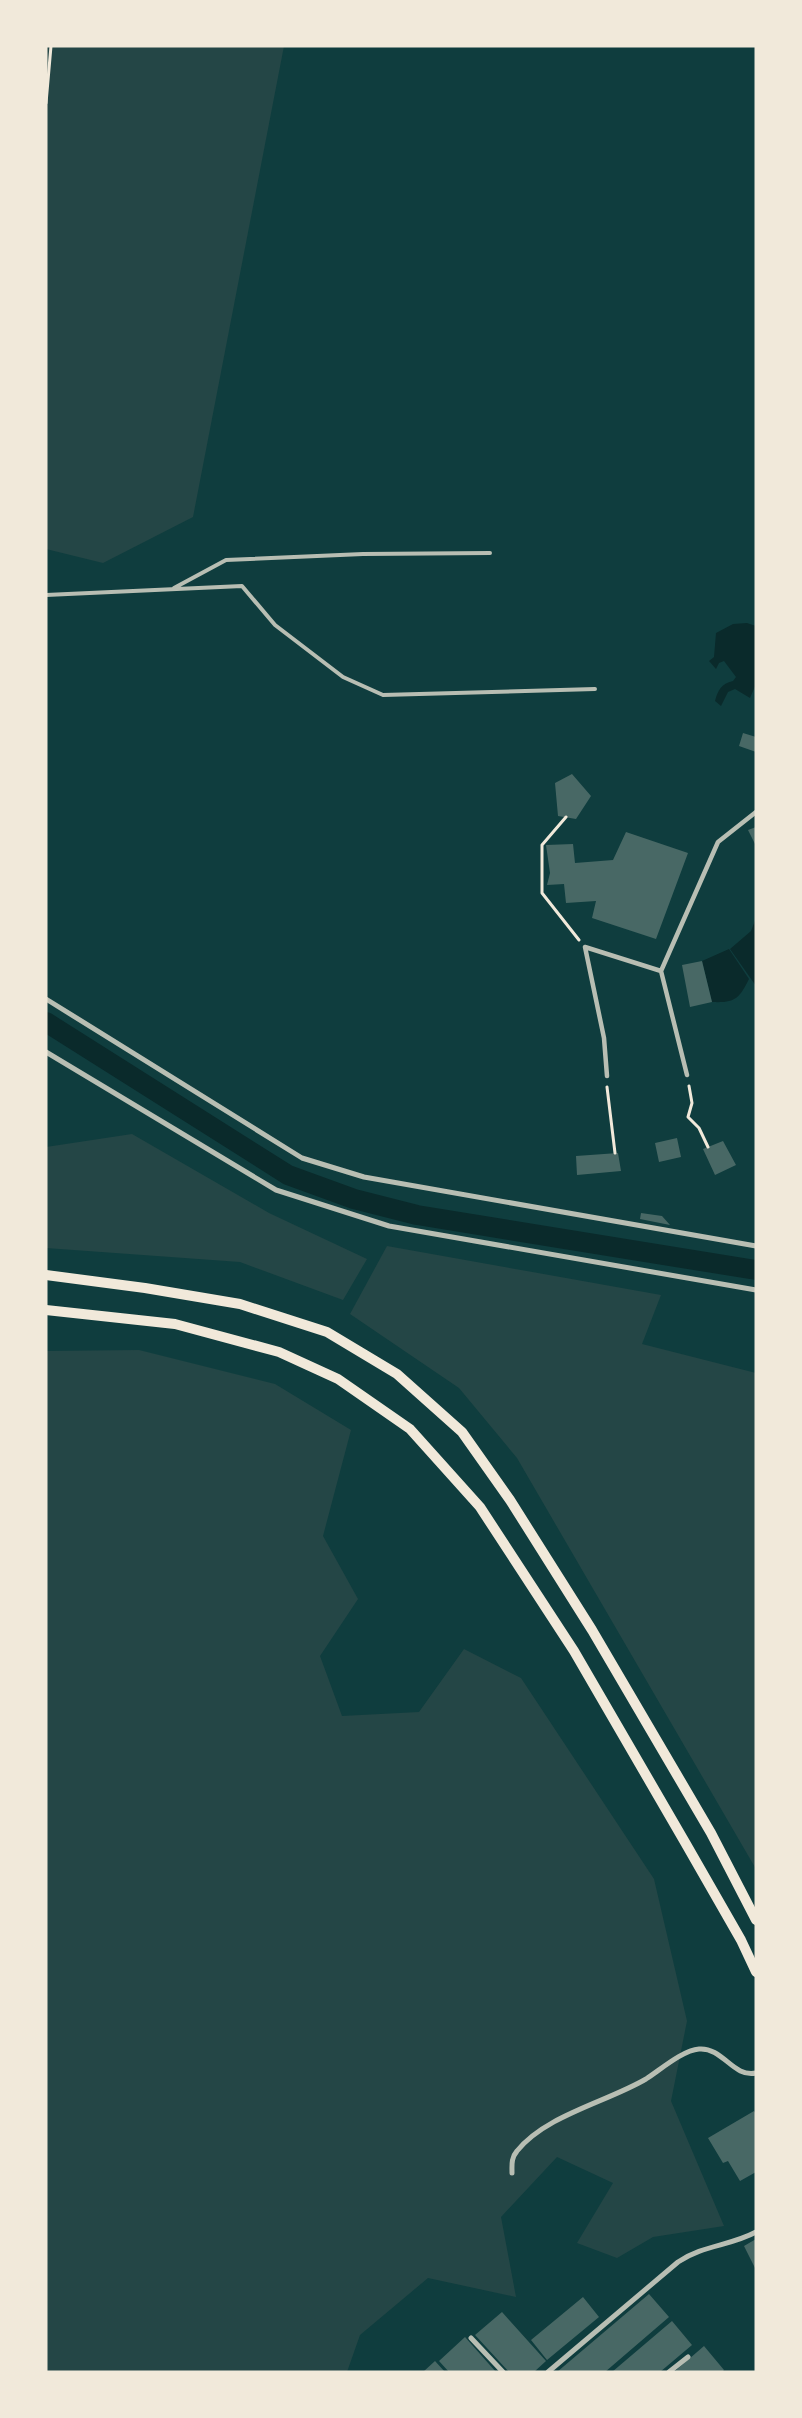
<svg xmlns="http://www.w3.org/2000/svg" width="802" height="2418" font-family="'Fira Sans Condensed',sans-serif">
	<rect width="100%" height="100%" fill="#0f3d3e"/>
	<path fill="#244646" d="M46,46h238l-91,471 -90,46 -57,-14z
		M132,1134l137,79 98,46 -24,41 -103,-38 -194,-14v-101z
		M387,1246l274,49 -19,49 114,29v496l-239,-411 -58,-70 -109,-74z
		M139,1350l136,34 76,46 -28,106 35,63 -38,57 22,60 77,-4 45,-63 57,29 133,201 33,142 -16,80 53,125 -71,11 -36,21 -40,-15 36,-60 -56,-26 -56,60 15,80 -88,-19 -68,57 -13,37h-301v-1021z"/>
	<path fill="#0a2a2b" d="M747,623l9,3v58l-6,14 -15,-9 -7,3 -7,14 -6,-5c3,-11 6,-17 18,-20l3,-4 -12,-16 -5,2 -3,6 -7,-8 5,-4 2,-24 17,-9z
		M756,918v68l-26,-37 21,-18z
		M729,949l20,30c-10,20 -14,24 -37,23l-10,-41z"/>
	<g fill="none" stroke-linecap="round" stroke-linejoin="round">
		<path stroke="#0a2a2b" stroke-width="20" d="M46,1022l242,153 66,24 63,16 339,55"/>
	</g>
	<path fill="#486865" d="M743,733l13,4v15l-17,-6z
		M572,774l19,22 -15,23 -18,-3 -3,-33z
		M756,827v19l-8,-16z
		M626,832l62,21 -32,86 -64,-21 4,-17 -30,2 -2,-19 -17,1 3,-12 -4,-28 27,-1 2,19 38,-3z
		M702,961l10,41 -22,5 -8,-42z
		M677,1138l4,19 -22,5 -4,-19z
		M723,1141l13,24 -21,10 -12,-26z
		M618,1153l3,18 -44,4 -1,-19z
		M641,1213l21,3 8,9 -30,-6z
		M754,2111l2,3v58l-16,9 -12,-20 -5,2 -15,-25z
		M756,2239v31l-12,-24z
		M649,2294l20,23 -64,55h-48z
		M583,2297l16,20 -52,43 -16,-20z
		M502,2312l44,49 -12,11h-25l-34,-37z
		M672,2321l20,24 -32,27h-48z
		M465,2337l31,35h-47l-10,-11z
		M704,2346l20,24 -2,2h-48z
		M435,2361l10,11h-22z"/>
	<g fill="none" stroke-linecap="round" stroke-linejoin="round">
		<path stroke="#f1e9da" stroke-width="3" d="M46,103l5,-57
			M566,817l-24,28v48l37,47
			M689,1086l3,17 -4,14 11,11 9,19
			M607,1087l8,66"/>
		<path stroke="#b8beb3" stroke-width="4" d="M174,588l52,-28 137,-6 127,-1
			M46,595l196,-9 33,39 68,52 40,18 212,-6"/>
		<path stroke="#b8beb3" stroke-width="4.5" d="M661,971l26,104
			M607,1076l-3,-38 -19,-91 76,24 57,-129 38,-30"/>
		<path stroke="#b8beb3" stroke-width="5" d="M46,999l256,159 62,19 392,69
			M46,1052l230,138 113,36 367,64
			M512,2173c0,-8 -1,-15 5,-22 29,-36 90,-49 129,-72 14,-9 37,-29 53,-30 24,-2 34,29 57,24
			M471,2338l32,34
			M548,2372l130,-110c25,-17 52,-16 78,-30
			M669,2372l19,-15"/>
		<path stroke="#f1e9da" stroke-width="10" d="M46,1275l99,13 95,16 87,28 70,42 65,58 48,68 82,130 119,203 45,87
			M46,1310l129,14 104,28 59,27 72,50 70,78 94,144 112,193 55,96 15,32"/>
	</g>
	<rect width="802" height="2418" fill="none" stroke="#f1e9da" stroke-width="95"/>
</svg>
